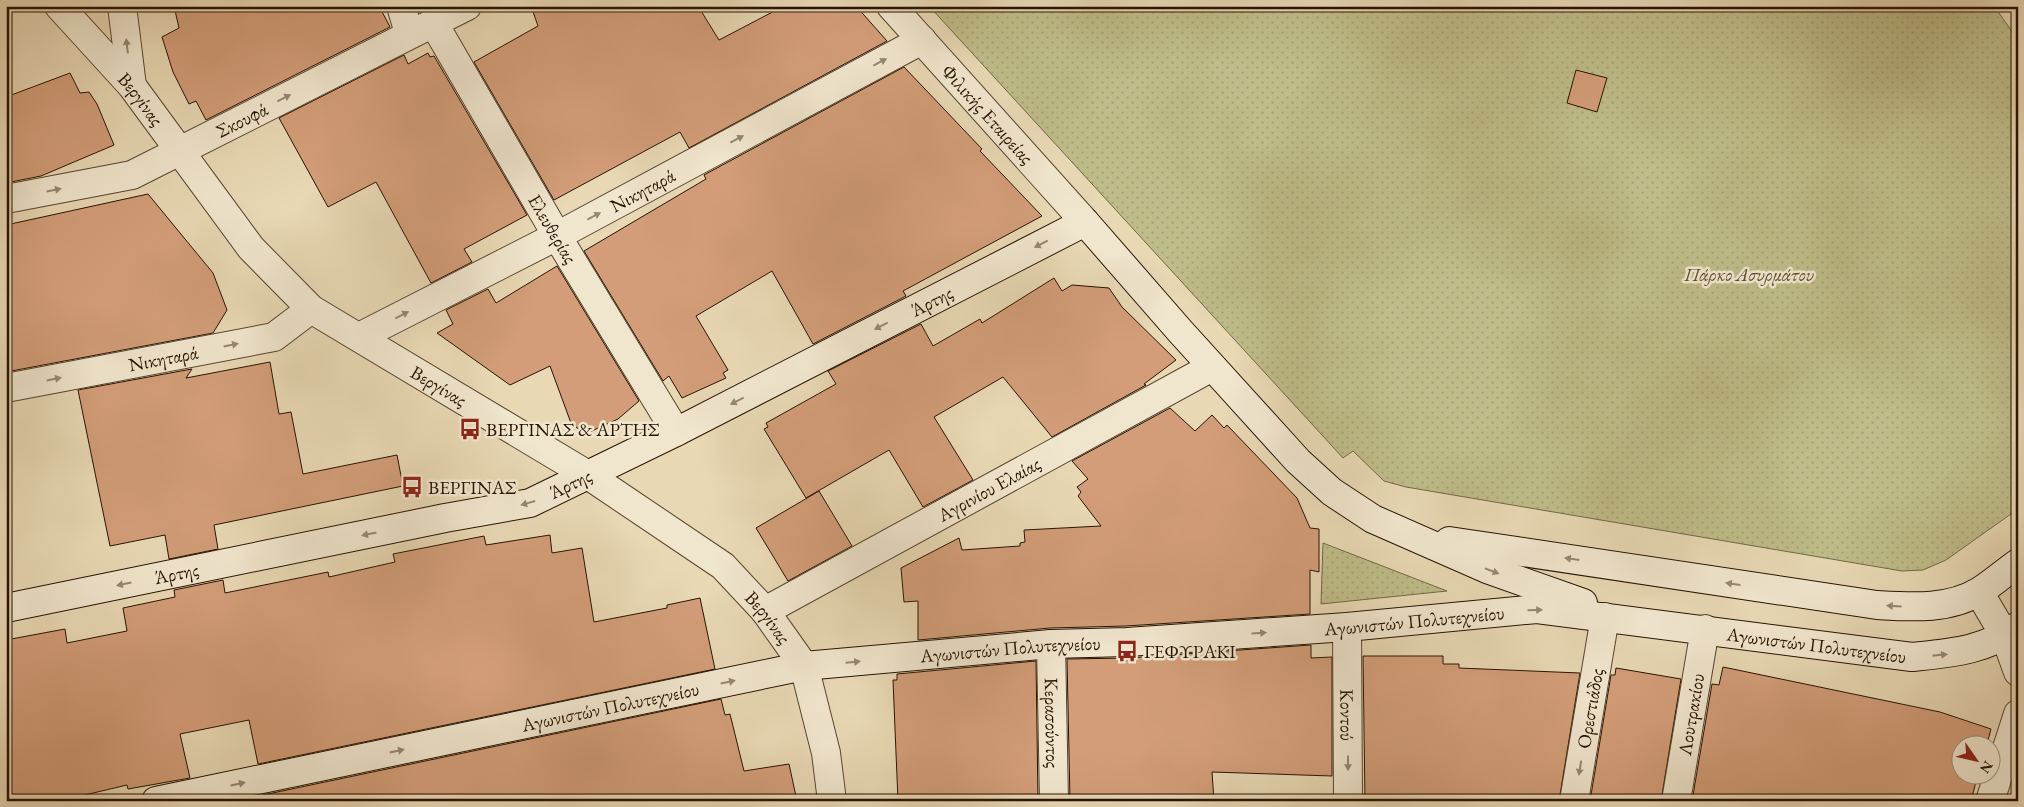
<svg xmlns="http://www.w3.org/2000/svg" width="2024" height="807" font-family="'EB Garamond',serif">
	<defs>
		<pattern id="park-dots" width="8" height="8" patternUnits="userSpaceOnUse" patternTransform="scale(1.25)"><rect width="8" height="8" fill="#bebc88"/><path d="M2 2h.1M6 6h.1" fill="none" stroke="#a3a174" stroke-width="1.8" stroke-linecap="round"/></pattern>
	</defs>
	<rect width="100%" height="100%" fill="#e8d8b4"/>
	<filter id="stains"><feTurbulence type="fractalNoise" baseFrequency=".004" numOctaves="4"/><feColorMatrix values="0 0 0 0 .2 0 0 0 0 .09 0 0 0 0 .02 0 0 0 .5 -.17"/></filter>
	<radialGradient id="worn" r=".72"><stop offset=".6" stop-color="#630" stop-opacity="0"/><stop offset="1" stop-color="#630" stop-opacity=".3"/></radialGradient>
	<path fill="url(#park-dots)" stroke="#726845" d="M929,6h1065l24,34v469l-72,51 -23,10 -21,1 -496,-84 -22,-6 -31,-30 -10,7z
		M1323,543l124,48 -126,13z"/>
	<path fill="#d29d78" stroke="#271302" d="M174,6h205l11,21 -184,93 -10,-19 -7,3 -16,-32 -11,-35 17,-9z
		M531,6h167l21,34 65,-34h72l31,35 -198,107 -9,-16 -126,68 -80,-138 64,-36z
		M428,53l2,4 4,-1 93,159 -63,34 8,13 -41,21 -55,-101 -48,25 -49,-89 125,-63 4,9z
		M904,67l78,82 -2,2 62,65 -139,75 3,5 -93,48 -41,-73 -76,45 32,54 -5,3 3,5 -44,20 -13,-22 -6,5 -79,-130 122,-72 -2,-4z
		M1576,70l31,8 -10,34 -30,-9z
		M70,73l10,20 9,-1 8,12 17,41 -73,31 -35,7v-86z
		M148,194l65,79 14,37 -14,23 -207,39v-147z
		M557,266l82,135 -21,18 -33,15 -14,-11 -21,-57 -40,19 -73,-52 16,-9 -7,-14 42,-21 8,14z
		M1054,278l8,13 10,-6 37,3 13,19 54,53 -32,24 2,1 -94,52 -49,-60 -69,40 39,63 -50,27 -34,-57 -83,48 -42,-69 4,-2 -2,-4 70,-39 -8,-13 93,-47 12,22 47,-27 2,4z
		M270,362l9,52 12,-2 12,62 94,-19 6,31 -189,39 4,24 -49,10 -4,-24 -55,11 -32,-156 114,-21 -6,9z
		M1170,408l25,23 17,-16 12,13 3,-3 70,73 13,30 9,1v43l-9,-2v44l-184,12 -76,2 -132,12v-39l-14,1 -3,-34 58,-30 3,12 58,-4v-3l5,-1 -1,-12 77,-4 -23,-30 3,-4 -4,-5 11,-8 -16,-18z
		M819,491l33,55 -64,35 -32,-53z
		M550,535l2,18 30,-5 12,74 73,-14v-3l33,-7 15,71 -457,95 -9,-44 -69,14 10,44 -62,11 -1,-4 -68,16h-53v-161l59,-11 2,14 60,-12 -4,-23 52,-11 -1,-7 49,-10 2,13 103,-21 1,5 66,-15 -2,-8 91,-18 2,9z
		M1311,645v13l21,-1v119l-120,-4 2,29h-144l-3,-142 61,-1z
		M1363,656h80v8h16v4l121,5 -21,128h-194z
		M1036,661l2,140h-140l-5,-121h4v-6z
		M1723,667l217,45 51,17 -4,15h-25v30h16l-7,27h-279l20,-117 7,1z
		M1616,668l65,11 -20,122h-71l21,-126h4z
		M721,699l4,16 5,-1 14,57 45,-7 8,37h-533l-1,-6z"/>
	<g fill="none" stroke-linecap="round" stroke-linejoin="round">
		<g stroke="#57442e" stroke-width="30">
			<g id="street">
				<path id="s1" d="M59,6l73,80 119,162 60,61 277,166 135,91 42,45 39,55 22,87 6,48"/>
				<path d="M122,6l10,80"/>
				<path d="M401,6l8,27"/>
				<path id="s2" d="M891,6l194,216"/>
				<path id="s3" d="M433,22l124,214 119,196"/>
				<path id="s4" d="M6,199l126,-24 335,-169"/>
				<path id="s5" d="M359,337l198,-101 365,-196"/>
				<path id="s6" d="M6,388l268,-51 37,-28"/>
				<path d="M1979,592l26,44 13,36"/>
				<path id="s7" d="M765,611l447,-244"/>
				<path id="s8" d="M1347,627l1,174"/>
				<path id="s9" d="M1051,644l3,157"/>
				<path id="s10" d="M1574,801l31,-184"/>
				<path id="s11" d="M1676,801l29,-172"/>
				<path d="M1990,801l28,-87"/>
			</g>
		</g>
		<g stroke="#271302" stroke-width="30">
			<g id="secondary">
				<path d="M1449,541l428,64c34,2 72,5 103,-14 13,-8 25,-19 38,-28"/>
				<path id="s12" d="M6,608l439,-90 85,-15 146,-71 409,-210 95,109 118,130 34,31 41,27 114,50 96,34"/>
				<path id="s13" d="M156,801l648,-135 247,-22 76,-2 220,-15 190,-18 375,48c39,-4 73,-6 106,-31"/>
			</g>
		</g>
		<use href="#street" stroke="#f0e6ce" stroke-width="28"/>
		<use href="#secondary" stroke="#f0e6ce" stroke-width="28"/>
	</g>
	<defs><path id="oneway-solid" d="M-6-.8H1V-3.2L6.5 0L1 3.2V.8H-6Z" transform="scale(1.25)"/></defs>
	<g fill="#968772">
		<use href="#oneway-solid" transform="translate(127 46) rotate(-97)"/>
		<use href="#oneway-solid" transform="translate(880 62) rotate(-28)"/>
		<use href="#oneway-solid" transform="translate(284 98) rotate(-27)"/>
		<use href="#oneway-solid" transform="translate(737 139) rotate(-28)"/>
		<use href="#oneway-solid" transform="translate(54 190) rotate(-11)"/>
		<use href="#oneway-solid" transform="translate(594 216) rotate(-28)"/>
		<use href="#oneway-solid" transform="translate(1041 244) rotate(153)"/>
		<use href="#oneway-solid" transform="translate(402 315) rotate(-27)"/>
		<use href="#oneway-solid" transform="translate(881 326) rotate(153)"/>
		<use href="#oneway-solid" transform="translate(231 345) rotate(-11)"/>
		<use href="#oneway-solid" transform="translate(54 379) rotate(-11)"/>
		<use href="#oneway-solid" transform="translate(737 401) rotate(153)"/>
		<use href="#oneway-solid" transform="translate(528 503) rotate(164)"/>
		<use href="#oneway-solid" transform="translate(369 534) rotate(168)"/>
		<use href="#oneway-solid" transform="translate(1572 559) rotate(-172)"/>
		<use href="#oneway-solid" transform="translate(1492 571) rotate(21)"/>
		<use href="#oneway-solid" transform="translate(124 584) rotate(168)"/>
		<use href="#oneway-solid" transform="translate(1733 584) rotate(-172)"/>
		<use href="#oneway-solid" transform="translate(1894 606) rotate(-177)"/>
		<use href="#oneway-solid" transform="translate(1535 610) rotate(-1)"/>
		<use href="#oneway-solid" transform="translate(1259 633) rotate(-4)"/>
		<use href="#oneway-solid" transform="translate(1940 655) rotate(-6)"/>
		<use href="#oneway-solid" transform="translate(853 662) rotate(-5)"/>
		<use href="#oneway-solid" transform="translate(728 682) rotate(-12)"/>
		<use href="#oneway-solid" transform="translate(397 751) rotate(-12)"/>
		<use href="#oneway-solid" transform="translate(1348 763) rotate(90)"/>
		<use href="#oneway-solid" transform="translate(1580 768) rotate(99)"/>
		<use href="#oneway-solid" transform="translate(238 784) rotate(-12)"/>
	</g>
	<defs>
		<g id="bus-bare" transform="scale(1.725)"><path d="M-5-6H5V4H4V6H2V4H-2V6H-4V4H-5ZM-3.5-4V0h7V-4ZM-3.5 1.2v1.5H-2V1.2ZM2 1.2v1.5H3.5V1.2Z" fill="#8f2418" stroke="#f0e6ce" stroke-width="2.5" paint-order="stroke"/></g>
	</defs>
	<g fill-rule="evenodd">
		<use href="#bus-bare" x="470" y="429"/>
		<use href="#bus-bare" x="412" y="487"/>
		<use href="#bus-bare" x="1127" y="651"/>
	</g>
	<g text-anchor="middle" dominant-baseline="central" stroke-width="5" stroke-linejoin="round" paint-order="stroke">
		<g font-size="19" fill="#271302" stroke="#f0e6ce">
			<text stroke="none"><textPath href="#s1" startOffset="124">Βεργίνας</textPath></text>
			<text stroke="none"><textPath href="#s2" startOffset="145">Φιλικής Εταιρείας</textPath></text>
			<text stroke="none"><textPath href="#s4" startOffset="251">Σκουφά</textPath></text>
			<text stroke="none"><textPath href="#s5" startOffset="319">Νικηταρά</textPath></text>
			<text stroke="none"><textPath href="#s3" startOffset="239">Ελευθερίας</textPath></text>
			<text stroke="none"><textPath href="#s12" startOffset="984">Άρτης</textPath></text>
			<text stroke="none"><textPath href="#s6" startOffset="160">Νικηταρά</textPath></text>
			<text stroke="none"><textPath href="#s1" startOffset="544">Βεργίνας</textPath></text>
			<text stroke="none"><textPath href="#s12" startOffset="579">Άρτης</textPath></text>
			<text stroke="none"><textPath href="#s7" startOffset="255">Αγρινίου Ελαίας</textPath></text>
			<text stroke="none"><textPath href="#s12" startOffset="174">Άρτης</textPath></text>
			<text stroke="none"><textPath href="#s1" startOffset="949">Βεργίνας</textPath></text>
			<text stroke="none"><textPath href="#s13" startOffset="1274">Αγωνιστών Πολυτεχνείου</textPath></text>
			<text stroke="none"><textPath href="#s13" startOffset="1679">Αγωνιστών Πολυτεχνείου</textPath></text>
			<text stroke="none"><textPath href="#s13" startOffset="869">Αγωνιστών Πολυτεχνείου</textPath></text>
			<text stroke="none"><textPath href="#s13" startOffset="464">Αγωνιστών Πολυτεχνείου</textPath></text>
			<text stroke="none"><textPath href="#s10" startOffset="94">Ορεστιάδος</textPath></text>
			<text stroke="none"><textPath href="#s8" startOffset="88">Κοντού</textPath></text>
			<text stroke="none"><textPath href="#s11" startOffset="88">Λουτρακίου</textPath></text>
			<text stroke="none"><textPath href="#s9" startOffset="79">Κερασούντος</textPath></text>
		</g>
		<g font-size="19" font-style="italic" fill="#5c4e31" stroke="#f0e6ce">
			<text x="1749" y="274">Πάρκο Ασυρμάτου</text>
		</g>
		<g font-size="19" fill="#271302" stroke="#f0e6ce" text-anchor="start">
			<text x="486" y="429">ΒΕΡΓΙΝΑΣ &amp; ΑΡΤΗΣ</text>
			<text x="428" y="487">ΒΕΡΓΙΝΑΣ</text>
			<text x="1144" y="651">ΓΕΦΥΡΑΚΙ</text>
		</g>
	</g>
	<rect width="2024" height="807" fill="none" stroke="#e8d8b4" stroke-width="25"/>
	<rect x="8" y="8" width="2009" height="792" fill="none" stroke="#271302" stroke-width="2.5"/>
	<rect x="12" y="12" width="1999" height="782" fill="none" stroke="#271302"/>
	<g transform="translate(1976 760) rotate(124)"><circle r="24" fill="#f0e6ce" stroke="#a0927c"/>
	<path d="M0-4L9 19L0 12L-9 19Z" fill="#8f2418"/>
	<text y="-8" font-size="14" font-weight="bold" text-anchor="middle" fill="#271302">N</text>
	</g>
	<rect width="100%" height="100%" filter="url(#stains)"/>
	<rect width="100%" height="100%" fill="url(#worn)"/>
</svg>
